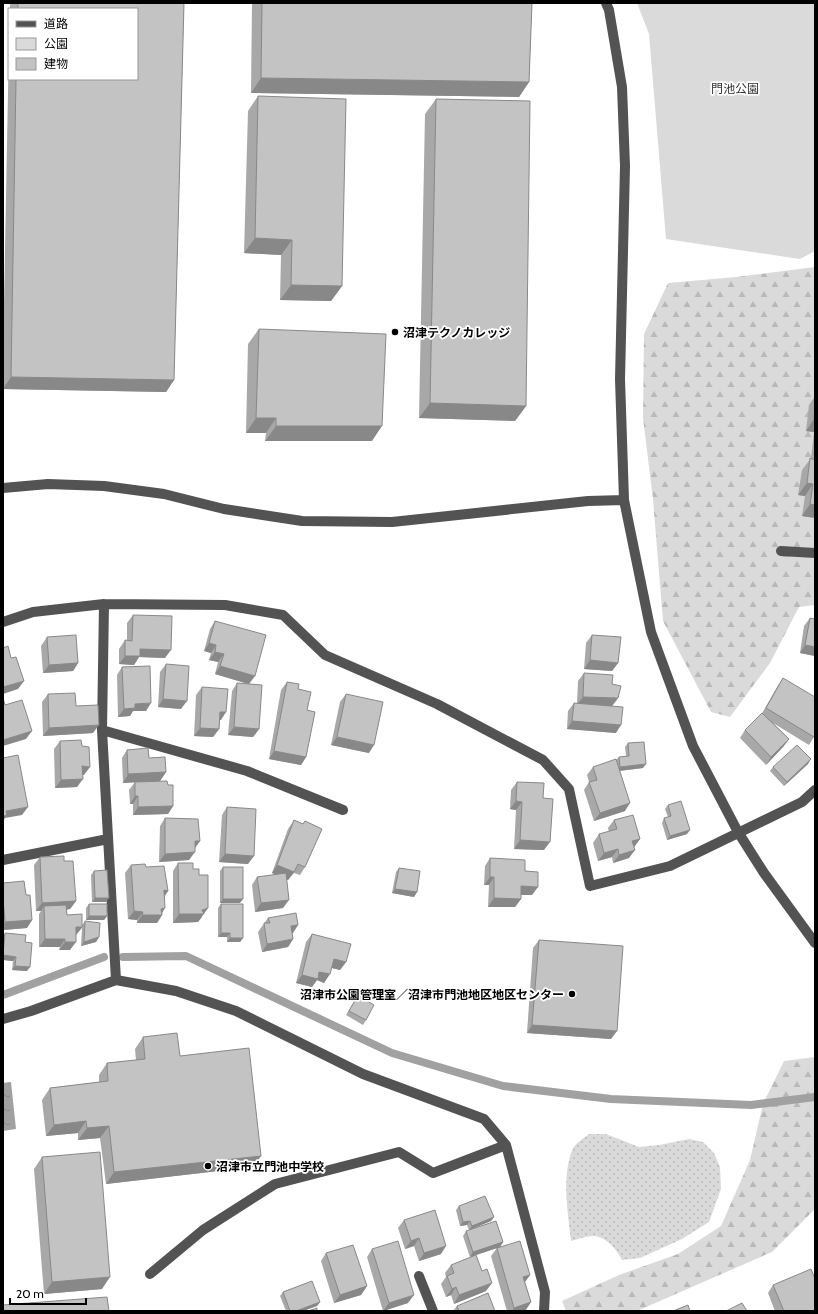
<svg xmlns="http://www.w3.org/2000/svg" width="818" height="1314" font-family="Cabin,'Noto Sans JP',sans-serif">
	<defs>
		<pattern id="grass-dots" width="8" height="8" patternUnits="userSpaceOnUse"><rect width="8" height="8" fill="#dadada"/><path d="M2 2h.1M6 6h.1" fill="none" stroke="#b9b9b9" stroke-width="1.8" stroke-linecap="round"/></pattern>
		<pattern id="forest-firs" width="22" height="20" patternUnits="userSpaceOnUse"><rect width="22" height="20" fill="#dadada"/><path d="M5 1l3.5 6h-7zM16 11l3.5 6h-7z" fill="#b9b9b9"/></pattern>
		<pattern id="water-ripples" width="26" height="14" patternUnits="userSpaceOnUse"><rect width="26" height="14" fill="#a1a1a1"/><path d="M2 4q2-2 4 0t4 0M15 11q2-2 4 0t4 0" fill="none" stroke="#898989"/></pattern>
	</defs>
	<rect width="100%" height="100%" fill="#fff"/>
	<path fill="url(#grass-dots)" d="M589,1134h17l33,13 20,-2 30,-6 14,3 11,11 6,14 1,22 -12,33 -27,17 -42,19 -18,2c-5,-10 -15,-23 -28,-24 -7,0 -16,3 -23,5 -3,-30 -10,-64 2,-93 3,-5 11,-10 16,-14z"/>
	<path fill="url(#forest-firs)" d="M815,267v338l-16,2 -29,56 -40,54 -19,-5 -48,-91 -10,-122 -10,-81 1,-84 24,-51 68,-6z
		M815,1057v152l-43,43 -135,59h-71l-4,-10 57,-26 59,-21 43,-28 29,-66 13,-56 21,-43z"/>
	<path fill="#dadada" d="M637,3h178v248l-15,8 -134,-20 -17,-205z"/>
	<path fill="url(#water-ripples)" d="M11,1082l5,47 -13,2v-48z"/>
	<g fill="none" stroke-linecap="round" stroke-linejoin="round">
		<path stroke="#a1a1a1" stroke-width="8" d="M123,957l63,-1 206,97 111,33 108,13 140,6 64,-8
			M3,995l101,-38"/>
		<path stroke="#535353" stroke-width="10" d="M606,3l3,7 13,77 3,79 -5,213 4,121 27,132 42,114 45,86 26,41 51,70
			M3,488l45,-4 56,2 60,8 60,15 78,12 90,1 196,-21 36,-1
			M781,551l34,2
			M104,604l-2,126 14,250
			M3,622l30,-10 71,-8 121,1 58,10 42,40 112,49 106,56 26,29 21,97 80,-20 132,-64 13,-12
			M102,730l145,41 96,39
			M3,860l105,-21
			M3,1019l28,-8 85,-31 60,11 60,20 127,63 121,45 22,26 39,147 -1,19
			M150,1274l53,-44 72,-46 124,-32 34,21 73,-28
			M419,1276l14,35"/>
	</g>
	<path fill="#a8a8a8" d="M10,3h174l-10,377 -8,12 -163,-3v-32l6,-318v40h128v-70h-127z
		M252,3h280l-3,79 -10,15 -268,-4z
		M258,96l84,190 -11,15 -51,-1 1,-45 -37,-2 4,-142z
		M436,99l90,307 -11,15 -96,-3 6,-304z
		M259,329l113,112h-107l1,-8h-20l2,-89z
		M815,396v122l-13,-2 3,-20 -7,-1 4,-25 9,-12 3,-26 -8,-1 3,-26z
		M133,615l32,43 -26,-1 -5,8 -15,-1v-15l6,-9 2,1v-18z
		M810,618l5,38 -15,-3 4,-27z
		M215,621l34,63 10,45 -6,8 -25,-2 4,-44 5,-8 11,1 -33,-10 3,-12 -9,-2 2,-7 -7,-2 6,-22z
		M592,635l26,28 -6,8 -28,-2 2,-26z
		M47,637l31,26 -5,8 -30,2 -2,-27z
		M166,664l15,45 -23,-2 2,-35z
		M122,667l24,44h-13l-3,5 -12,1 -1,-42z
		M584,673l28,11 6,14 -6,8 4,27 -49,-4 1,-18 6,-8h3l1,-22z
		M783,678l32,57 -6,10 -36,-22 16,16 -6,8 -17,18 -26,-27 5,-8 16,-15 16,-28z
		M287,682l11,7 9,21 -1,47 -5,8 -32,-6 12,-69z
		M202,687l19,33h-1l-1,9 -6,8 -19,-1 2,-41z
		M48,694l28,12 17,27 -50,3 -1,-34z
		M346,694l23,59 -38,-8 9,-43z
		M60,741l24,34h-2l-5,12 -22,1 -1,-39z
		M628,743l15,25 -23,3 5,40 -31,10 -10,-31 5,-8 -2,-7 6,-8 23,-7 3,-3 7,-1 -1,-9z
		M127,750l22,8 17,14 -6,9 -23,1 31,3 5,21 -5,8 -35,1v-11h-3l-1,-14 6,-8 -12,1 -1,-25z
		M808,764l-24,22 -14,-15 3,-4z
		M517,782l26,16 1,52 -30,-1 2,-39 -6,-1 1,-19z
		M668,805l19,29 -20,6 -5,-17 2,-5 4,-1 -3,-8z
		M227,807l21,57 -29,-2 3,-47z
		M165,818l35,23 -5,7 -6,12 -30,2 1,-36z
		M294,820l9,4 2,-3v46l-5,8 -6,-2 -6,7 -2,-1 -3,29 -28,4 -3,-27 5,-8 19,-2 -4,-2 16,-44z
		M614,820l26,19 -6,8 -5,11 -16,5 -1,-6 -14,4 -5,-18 6,-9 10,-2 -1,-4z
		M40,857l24,4 12,40 -6,8 -4,1 1,5 15,10 3,-4 14,16 -3,5 -15,4 1,-18 -6,7 -6,15h-11l1,-3h-21v-33l2,-3h-5l-2,-46z
		M490,858l35,13 7,24h-11v4l-6,8h-27l1,-22h-5l1,-19z
		M178,863l15,6 9,48 -4,5 -25,1v-52z
		M131,865l15,2 22,24 -4,5 -2,19 -5,8h-20v-3l-9,-1 -3,-46z
		M223,867l17,36h-20v-32z
		M399,868l18,24 -3,5 -22,-4 4,-21z
		M94,871l12,31h-14l-1,-27z
		M3,883l23,12 6,25 -5,8 -24,2z
		M89,904l18,12 -3,4h-18v-12z
		M221,904l22,34 -3,4h-13v-5h-9v-29z
		M268,918l30,7 -6,8 1,6 -5,8 -26,5 -4,-20z
		M5,933l20,9 2,29 -15,-1 1,-9 -10,-1v-25z
		M312,934l34,28 -6,8 -8,-2 -8,15 -7,-3 -5,7 -16,-4 10,-41z
		M539,940l72,99 -84,-6 6,-85z
		M358,995l8,25 -3,5 -17,-10z
		M143,1037l37,19 73,111 -147,17 -6,-46 -22,2v-7l-32,3 -4,-36 8,-12 49,-6v-7l8,-12 29,-3 -1,-11z
		M42,1157l60,132 -58,5 -10,-125z
		M459,1206l35,11 -3,4 -22,9 -2,-5 -7,1 -4,-16z
		M404,1220l37,34 -22,7 -5,-15 -9,3 -7,-21z
		M466,1231l37,11 -3,5 -30,10 -7,-21z
		M497,1248l33,27 -5,7 6,20 -6,9h-18l-16,-55z
		M372,1249l36,54 -25,8 -16,-54z
		M326,1253l41,33 -6,9 -27,8 -13,-42z
		M451,1265l35,26 -32,13 -3,-9 -5,2 -5,-13 5,-7 -1,-4z
		M773,1285l42,26h-40l-7,-18z
		M283,1292l37,10 -3,4 -14,5h-17l-6,-15z
		M457,1306l38,5h-42z"/>
	<path fill="#888" d="M261,78l268,4 -10,15 -268,-4z
		M255,238l37,2 -11,15 -37,-2z
		M291,285l51,1 -11,15 -51,-1z
		M11,377l163,3 -8,12 -163,-3z
		M430,403l96,3 -11,15 -96,-3z
		M256,418h20l-10,15h-20z
		M814,419h1v12l-1,1 -8,-1z
		M276,426h106l-10,15h-107z
		M807,483l6,1 -8,12 -7,-1z
		M810,504l5,1v13l-13,-2z
		M209,643l7,2 -5,8 -7,-2z
		M805,645l10,2v9l-15,-3z
		M140,649l31,1 -6,8 -26,-1 -5,8 -15,-1 6,-8z
		M215,652l9,2 -6,8 -9,-2z
		M590,660l28,3 -6,8 -28,-2z
		M78,663l-5,8 -30,2 6,-8z
		M220,666l35,10 -6,8 -34,-10z
		M24,681l-6,8 -15,5v-7z
		M583,697l35,1 -6,8 -35,-1z
		M163,699l24,2 -6,8 -23,-2z
		M151,703l-5,8h-13l-3,5 -12,1 6,-8 11,-5z
		M220,712h6l-5,8h-7z
		M572,721l49,4 -5,8 -49,-4z
		M99,725l-6,8 -50,3 6,-8z
		M234,727l25,2 -6,8 -25,-2z
		M200,728l19,1 -6,8 -19,-1z
		M32,731l-6,8 -23,7v-6z
		M337,737l37,8 -5,8 -38,-8z
		M789,739l-6,8 -17,18 5,-8z
		M274,751l32,6 -5,8 -32,-6z
		M811,759l-3,5 -24,22 3,-4z
		M646,764l-3,4 -26,3 3,-4z
		M82,766l8,1 -6,8 -8,-1z
		M166,772l-6,9 -37,2 5,-9z
		M83,779l-6,8 -22,1 6,-8z
		M135,796h3l-5,8h-3z
		M516,801l6,1 -6,8 -6,-1z
		M630,803l-5,8 -31,10 6,-8z
		M173,806l-5,8 -35,1 5,-8z
		M28,807l-6,8 -17,3 -2,3v-6l3,-4z
		M690,830l-3,4 -20,6 3,-4z
		M640,839l-6,8 -8,2 6,-8z
		M520,840l30,2 -6,8 -30,-1z
		M195,841h5l-6,8z
		M618,849l-6,8 -14,4 6,-8z
		M635,850l-6,8 -16,5 6,-8z
		M195,852l-6,8 -30,2 6,-8z
		M225,854l29,2 -6,8 -29,-2z
		M277,865l17,7 -6,8 -16,-7z
		M490,877h4l-5,8h-5z
		M521,886l17,1 -6,8h-17z
		M395,889l22,3 -3,5 -22,-4z
		M164,890l4,1 -5,8z
		M95,898h14l-3,4h-14z
		M494,898l27,1 -6,8h-27z
		M223,899h20l-3,4h-20z
		M289,900l-6,8 -28,4 6,-9z
		M76,901l-6,8 -26,2v-5l-3,5h-5l6,-8z
		M165,908l-4,7h1l-5,8h-20l5,-8z
		M208,908l-10,14 -25,1 6,-9 23,-4z
		M134,911l9,1 -6,8 -9,-1z
		M89,916h18l-3,4h-18z
		M32,920l-5,8 -24,2v-4l2,-4z
		M298,925l-5,8 -8,2 6,-9z
		M76,927h6l-6,8 -5,1z
		M221,933h9l-3,4h-9z
		M99,937l-3,5 -15,4 3,-4z
		M230,938h13l-3,4h-13z
		M45,939h20l-5,8h-21z
		M293,939l-5,8 -26,5 5,-8z
		M65,942h11l-6,8h-11z
		M3,955l13,2 -3,4 -10,-1z
		M334,959l12,3 -6,8 -12,-3z
		M15,966l15,1 -3,4 -15,-1z
		M319,972l11,2 -6,9 -7,-3 -5,7 -16,-4 6,-8z
		M532,1025l85,6 -6,8 -84,-6z
		M86,1121l-8,12 -32,3 8,-11z
		M109,1126l-9,12 -22,2 9,-12z
		M261,1156l-8,11 -147,17 8,-12z
		M494,1217l-3,4 -22,9 3,-4z
		M470,1221l-3,4 -7,1 3,-4z
		M419,1238l-5,8 -9,3 6,-8z
		M503,1242l-3,5 -30,10 3,-5z
		M446,1246l-5,8 -22,7 5,-8z
		M530,1275l-6,8 -1,-6z
		M110,1277l-8,12 -58,5 8,-12z
		M492,1283l-6,8 -32,13 5,-9z
		M367,1286l-6,9 -27,8 6,-8z
		M456,1287l-5,8 -5,2 6,-8z
		M414,1295l-6,8 -25,8 6,-8z
		M320,1302l-3,4 -14,5h-7z
		M531,1302l-6,9h-13l2,-3z"/>
	<path fill="#c3c3c3" stroke="#888" d="M18,3h166l-10,377 -163,-3 5,-298h121v-70h-119z
		M262,3h270l-3,79 -268,-4z
		M258,96l88,3 -4,187 -51,-1 1,-45 -37,-2z
		M436,99l94,2 -4,305 -96,-3z
		M259,329l127,5 -4,92h-106v-8h-20z
		M815,410v9h-1z
		M810,458l5,2v45l-5,-1 3,-20 -6,-1z
		M133,615l39,1 -1,34 -31,-1v7h-15v-16l7,1z
		M810,618l5,1v28l-10,-2z
		M215,621l51,14 -11,41 -35,-10 4,-12 -9,-2 1,-7 -7,-2z
		M76,635l2,28 -29,2 -2,-28z
		M592,635l29,2 -3,26 -28,-3z
		M8,646l3,12 5,-1 8,24 -21,6v-39z
		M166,664l23,2 -2,35 -24,-2z
		M150,666l1,37 -16,1v4l-11,1 -2,-42z
		M584,673l29,2 -1,9 9,2 -3,12 -35,-1z
		M783,678l32,19v38l-1,2 -48,-29z
		M287,682l12,2 -1,5 13,3 -4,18 8,2 -9,45 -32,-6z
		M237,683l25,2 -3,44 -25,-2z
		M202,687l26,2 -2,23h-6l-1,17 -19,-1z
		M75,693l1,13 22,-1 1,20 -50,3 -1,-34z
		M346,694l37,8 -9,43 -37,-8z
		M3,698l2,7 17,-5 10,31 -29,9z
		M574,703l49,4 -2,18 -49,-4z
		M762,713l27,26 -18,18 -26,-27z
		M81,740l1,6 7,1 1,20 -8,-1 1,13 -22,1 -1,-39z
		M644,742l2,22 -26,3 -1,-10 10,-1 -1,-13z
		M797,745l14,14 -24,23 -14,-15z
		M148,748l1,10 16,-1 1,15 -38,2 -1,-24z
		M18,755l10,52 -22,4 1,4 -4,1v-58z
		M616,759l14,44 -30,10 -11,-31 8,-2 -4,-13z
		M167,781l1,4h5v21l-35,1v-11h-3v-14z
		M517,782l27,1 -1,15 10,1 -3,43 -30,-2 2,-38 -6,-1z
		M681,801l9,29 -20,6 -6,-18 7,-2 -3,-11z
		M227,807l29,2 -2,47 -29,-2z
		M633,815l7,24 -8,2 3,9 -16,5 -1,-6 -14,4 -5,-19 18,-5 -3,-9z
		M165,818l33,1 2,22h-5v11l-30,2z
		M294,820l9,4 2,-3 17,8 -17,38 -7,-3 -4,8 -17,-7z
		M64,856v5h9l3,40 -34,2 -2,-46z
		M490,858l35,2v11l13,1v15l-17,-1v13l-27,-1v-21h-4z
		M178,863h15v6h6v6h9v33l-6,2 2,4h-25z
		M145,864l1,3 18,-1 4,25 -4,-1 1,18 -4,1 1,6h-20l1,-3 -9,-1 -3,-46z
		M223,867h20v32h-20z
		M399,868l21,3 -3,21 -22,-3z
		M107,870l2,28h-14l-1,-27z
		M286,873l3,27 -28,3 -4,-26z
		M24,881l2,14h4l2,25 -27,2 -2,-25v-14z
		M89,904h18v12h-18z
		M221,904h22v34h-13v-5h-9z
		M66,905l1,10 15,-1v13h-6v15h-11v-3h-20l-1,-33z
		M296,913l2,12 -7,1 2,13 -26,5 -3,-21h6l-2,-5z
		M85,921l15,2 -1,14 -15,5z
		M5,933l21,2 -1,7 7,1 -2,24 -15,-1 1,-9 -13,-2z
		M312,934l39,10 -5,18 -12,-3 -4,15 -11,-2 -1,7 -16,-4z
		M539,940l84,6 -6,85 -85,-6z
		M358,995l16,10 -8,15 -17,-9z
		M177,1033l3,23 69,-8 12,108 -147,16 -5,-46 -22,2 -1,-7 -32,4 -4,-37 58,-7 -1,-18 38,-4 -2,-22z
		M100,1152l10,125 -58,5 -10,-125z
		M485,1196l9,21 -22,9 -2,-5 -7,1 -4,-16z
		M435,1210l11,36 -22,7 -5,-15 -8,3 -7,-21z
		M496,1221l7,21 -30,10 -7,-21z
		M398,1241l16,54 -25,8 -17,-54z
		M520,1241l10,34 -7,2 8,25 -17,6 -17,-60z
		M353,1245l14,41 -27,9 -14,-42z
		M476,1255l6,16 5,-2 5,14 -33,12 -3,-8 -4,2 -5,-13 7,-3 -3,-8z
		M811,1269l4,10v32h-31l-11,-26z
		M312,1281l8,21 -24,9h-6l-7,-19z
		M488,1293l7,18h-36l-2,-5z
		M107,1297l2,14h-106v-6z
		M742,1303l5,8h-21z
		M688,1305l2,6h-17z
		M317,1308v3h-9z"/>
	<g fill="#000" stroke="#fff" stroke-width="1.5">
		<circle cx="395" cy="332" r="4"/>
		<circle cx="572" cy="994" r="4"/>
		<circle cx="208" cy="1166" r="4"/>
	</g>
	<g text-anchor="middle" dominant-baseline="central" stroke-width="3.5" stroke-linejoin="round" paint-order="stroke">
		<g font-size="12" fill="#313131" stroke="#fff">
			<text x="735" y="88">門池公園</text>
		</g>
		<g font-size="12" font-weight="bold" fill="#000" stroke="#fff" text-anchor="start">
			<text x="403" y="332">沼津テクノカレッジ</text>
			<text x="564" y="994" text-anchor="end">沼津市公園管理室／沼津市門池地区地区センター</text>
			<text x="216" y="1166">沼津市立門池中学校</text>
		</g>
	</g>
	<rect width="818" height="1314" fill="none" stroke="#000000" stroke-width="8"/>
	<rect x="8" y="8" width="130" height="72" fill="#ffffff" stroke="#999999"/>
	<rect x="16" y="21" width="20" height="6" fill="#535353" stroke="#999999"/>
	<text x="44" y="28" font-size="12" fill="#000000">道路</text>
	<rect x="16" y="38" width="20" height="12" fill="#dadada" stroke="#999999"/>
	<text x="44" y="48" font-size="12" fill="#000000">公園</text>
	<rect x="16" y="58" width="20" height="12" fill="#c3c3c3" stroke="#999999"/>
	<text x="44" y="68" font-size="12" fill="#000000">建物</text>
	<path d="M10 1298v6h76v-6" fill="none" stroke="#000000" stroke-width="2"/>
	<text x="16" y="1298" font-size="12" fill="#000000" stroke="#ffffff" stroke-width="3" paint-order="stroke">20 m</text>
</svg>
